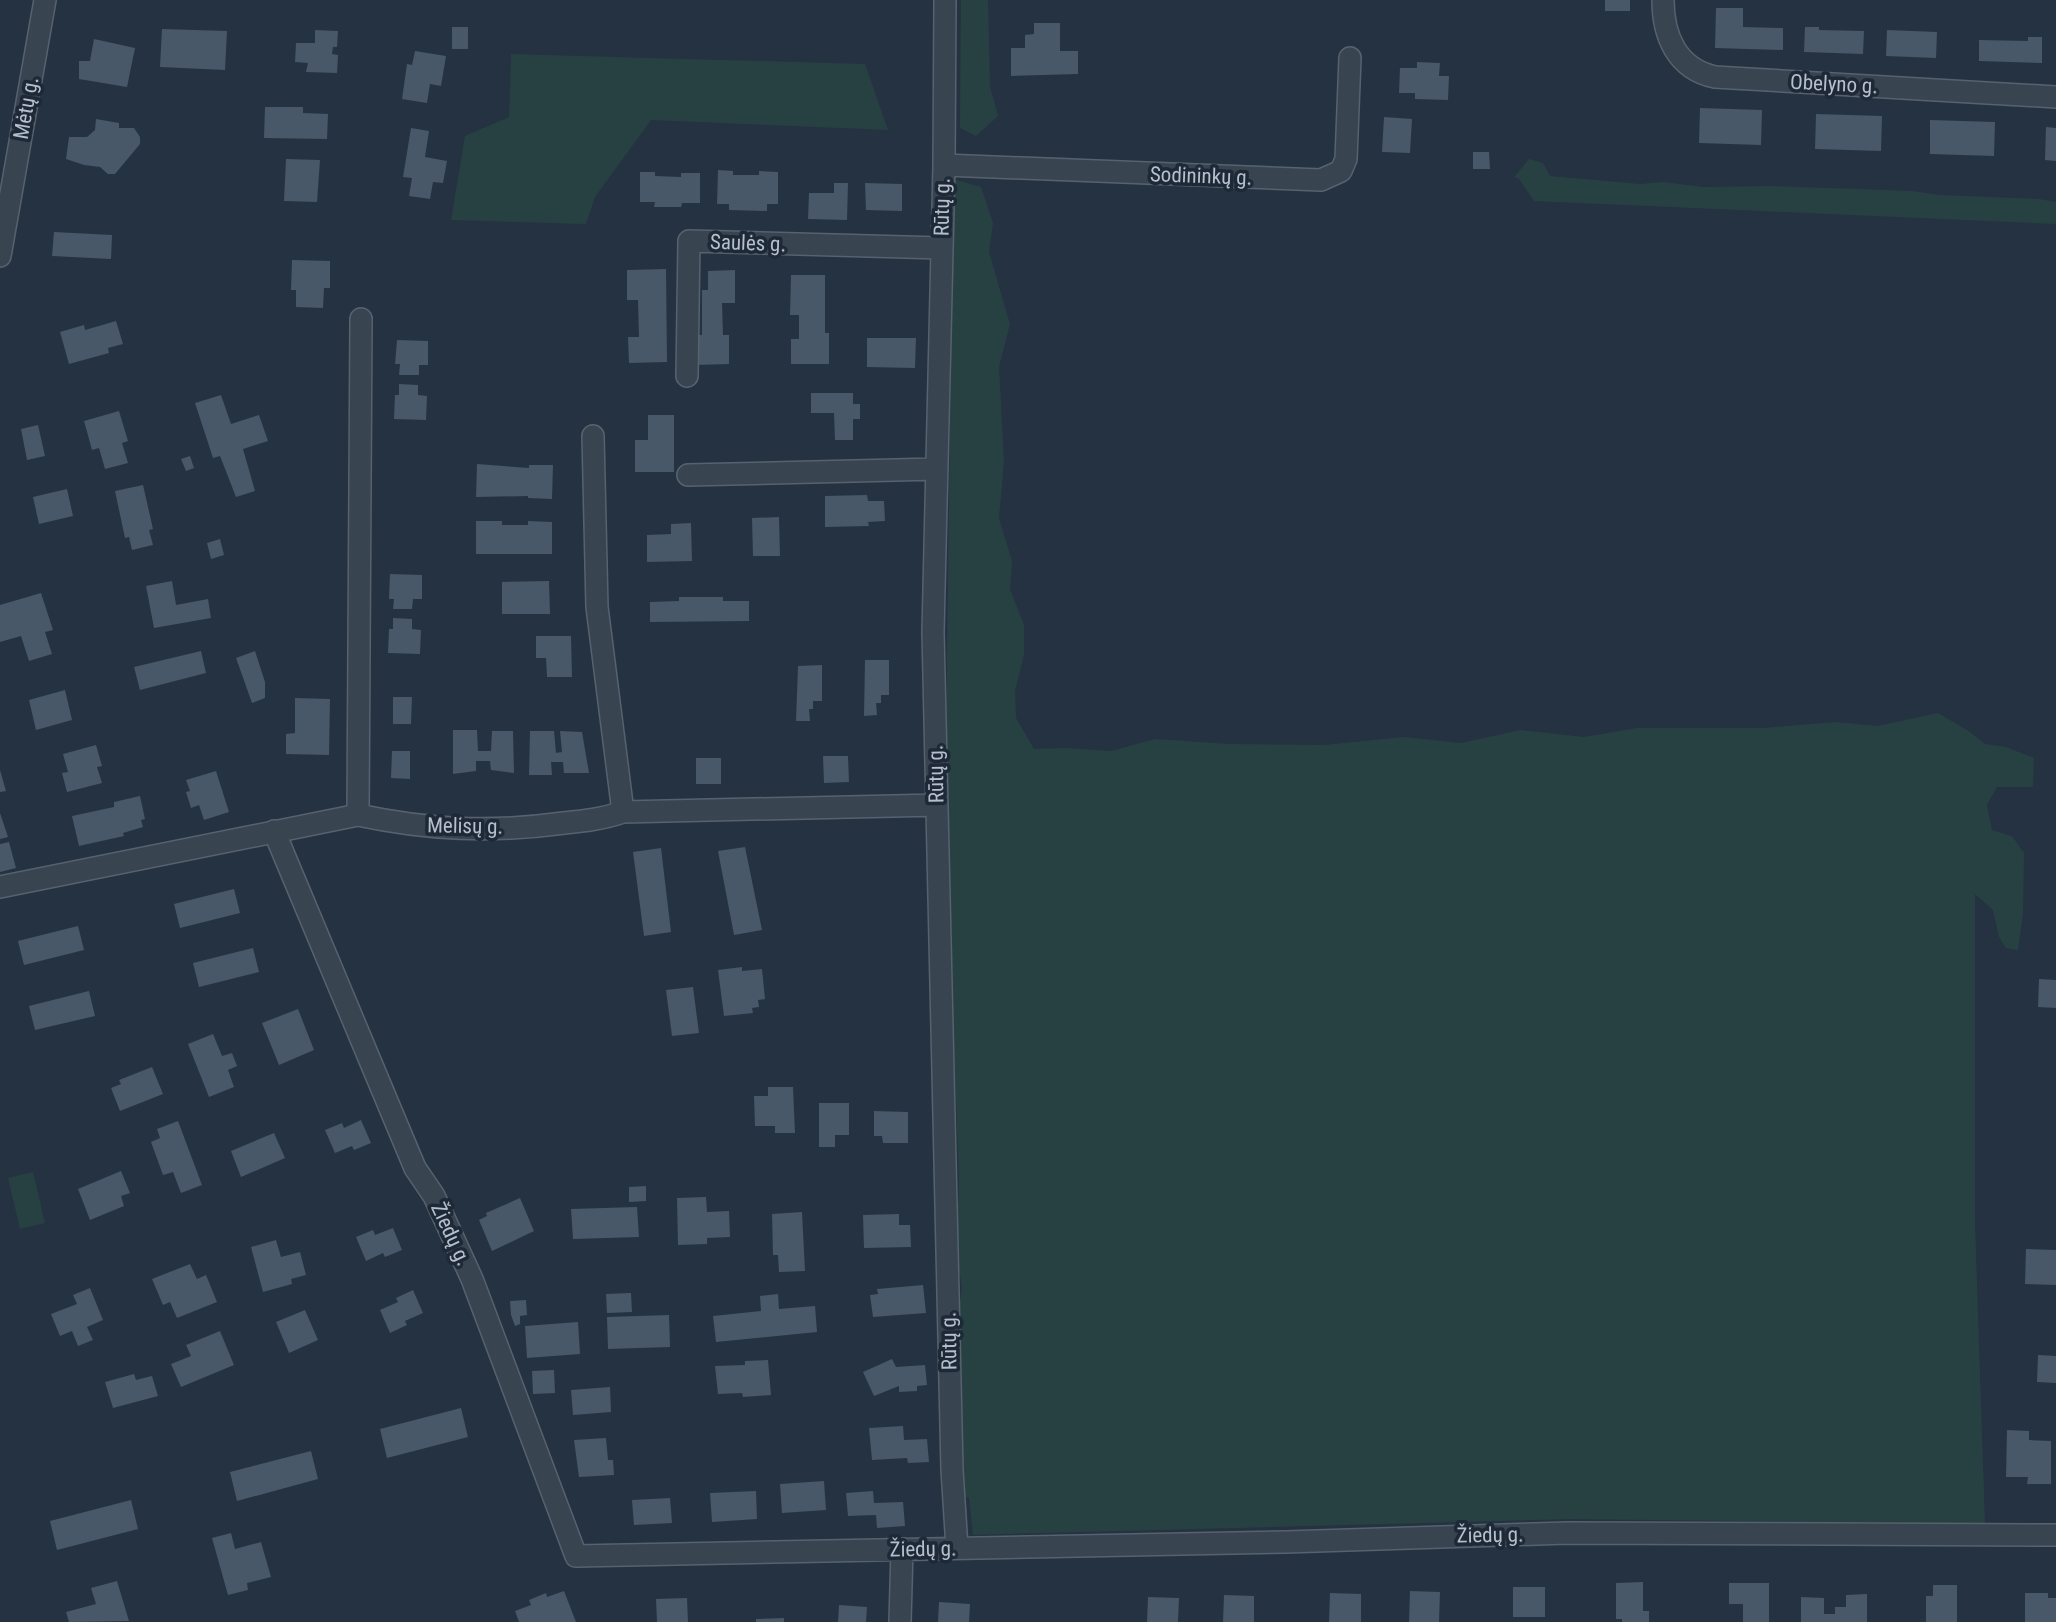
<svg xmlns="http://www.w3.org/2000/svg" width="2056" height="1622" font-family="'Roboto Condensed',sans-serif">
	<rect width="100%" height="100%" fill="#253242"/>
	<path fill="#274143" d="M961,0h27l2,86 8,30 -22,20 -16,-8z
		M511,54l354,10 23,66 -237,-10 -56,77 -9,27 -135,-4 14,-84 44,-19z
		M1529,159l14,4 7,13 90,8 24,-2 40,5 67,-1 141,5 28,4 99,4 17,3v22l-522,-23 -15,-22 -5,-2z
		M953,179l28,8 12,36 -4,29 21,72 -11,43 5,94 -5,57 13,43 -2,28 14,36v29l-9,37 1,27 18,31 31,-1 46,3 44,-12 74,5 95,1 80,-8 57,6 59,-13 64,7 53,-9h126l73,-6 41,4 61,-13 29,17 18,14 21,3 28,11 -1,29h-36l-10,18 5,25 20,6 12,17 -1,61 -5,36 -12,-2 -7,-11 -6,-27 -18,-16v329l10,301 -414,-5 -598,16 -4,-37 -11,-3v-149l4,-10 -4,-20 4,-29 -6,-34 3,-73 -14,-365z
		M33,1172l12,51 -25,6 -12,-51z"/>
	<path fill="#485868" d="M1605,0h25v11h-25z
		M1716,8h27v19l40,1v22l-68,-2z
		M1034,23h26v28h18v23l-67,2v-28h14v-13l9,-1z
		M452,27h16v22h-16z
		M1805,27h14v3l45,1 -1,23 -59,-2z
		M162,29l65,2 -2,39 -65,-3z
		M315,30l23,1 -1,16h-4l-1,7 6,1 -1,18 -31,-1 2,-9 -13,-1 1,-19h19z
		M1887,30l50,2 -1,26 -50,-2z
		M2028,37h14v26l-63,-2v-21l49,1z
		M94,39l41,9 -8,39 -48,-8v-18h11z
		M415,51l31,5 -5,30 -11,-2 -3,19 -25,-4 5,-35 5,1z
		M1417,62l23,1 -1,13h10l-1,24 -33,-1v-6h-16l1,-25h17z
		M265,107h38v6l25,1 -1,25 -63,-1z
		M1700,108l62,2 -1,35 -62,-2z
		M1816,114l66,2 -1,35 -66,-2z
		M1384,117l28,2 -2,34 -28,-1z
		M96,119l23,4v5h15l6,9v7l-25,30h-7l-8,-7 -16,-2 -18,-6 3,-22h18l8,-7z
		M1930,120l65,2 -1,34 -64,-2z
		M2046,127l10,1v33l-11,-1z
		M411,128l18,3 -4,26 22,4 -4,22 -10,-1 -3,17 -21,-3 3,-18 -9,-1z
		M1473,152h16l1,17h-17z
		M286,159l34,1 -3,42 -33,-1z
		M718,170l15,1v4h26v-4l19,1v32h-11v7l-38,-1v-6h-12z
		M640,172h15v4l26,1v-4h19v30h-18l-1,4h-27l1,-5h-15z
		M834,183h14l-1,37 -39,-1 1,-26h25z
		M865,183l37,1v27l-36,-1z
		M54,232l58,3 -1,24 -59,-3z
		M292,260l38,1v27h-6l-1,20 -27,-1v-17h-5z
		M666,269l1,93 -38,1 -1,-26h11l-1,-37h-11v-30z
		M735,270v33h-13l1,32h6v29l-33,1v-30h6v-45h6v-19z
		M791,275h34v58h4v31h-38v-25h8v-24h-9z
		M116,321l7,23 -15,4 1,5 -40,11 -9,-32 24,-7 1,5z
		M867,338h49l-1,30 -48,-1z
		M397,340l31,1v24h-9v10h-20l1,-11h-5z
		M399,384l19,1v10l9,1 -1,24 -32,-1 1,-24h4z
		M811,393h42v11h7v15h-7v21h-18l-1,-27h-23z
		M221,395l10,29 28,-9 9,26 -25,8 12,42 -19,6 -16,-41 -7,2 -18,-55z
		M119,411l9,30 -6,2 6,20 -23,6 -6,-21 -7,2 -8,-29z
		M648,415h26v57h-39v-32h13z
		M38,425l7,31 -18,4 -6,-31z
		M190,456l4,12 -8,3 -5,-12z
		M477,464l52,4v-3h24l-1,34 -24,-1v-2l-52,1z
		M143,485l10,44 -4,1 4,15 -21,5 -3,-13 -4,1 -10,-47z
		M67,489l6,27 -34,8 -6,-27z
		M867,495l1,6h16l1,20 -17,1 1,4 -44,1v-31z
		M779,517l1,39h-27l-1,-38z
		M476,521h26v4h26v-4l24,1v32h-76z
		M691,523l1,38 -45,1v-27l24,-1v-10z
		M220,539l4,16 -13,4 -4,-16z
		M390,574l32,1v24h-9l-1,10h-19l1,-10h-5z
		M172,581l4,24 32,-6 3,19 -57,10 -8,-42z
		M549,581l1,33h-48v-32z
		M41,593l12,37 -8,2 7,22 -23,7 -8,-25 -21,6v-37z
		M679,597h44v4h26v20l-99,1v-20l29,-1z
		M393,618l19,1v10l9,1 -1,24 -32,-1 1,-24h4z
		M536,636h35l1,41h-25l-1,-19h-10z
		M201,651l5,22 -66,17 -6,-23z
		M255,651l10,31v16l-13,5 -16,-45z
		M865,660h24v35h-8v8h-5l1,12 -13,1z
		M822,665v36h-9v8h-4l1,12h-14l2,-55z
		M65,690l7,30 -36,10 -7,-30z
		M393,697h19l-1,27h-18z
		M295,698l35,1 -1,56 -43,-1v-20l9,-1z
		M453,730h24l1,21h13l1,-20h21l1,42 -23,-3 -1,-9h-14v10l-23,3z
		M530,731h24l2,22 6,-1 -2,-21 22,1 7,41h-25l-1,-11h-12l1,13h-23z
		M96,745l6,21 -5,1 5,16 -35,9 -5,-19 6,-1 -5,-18z
		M392,751h18v28l-19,-1z
		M823,756h25l1,26 -25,1z
		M696,758h25v26h-25z
		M0,770l6,21 -6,1z
		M216,771l13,41 -25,8 -5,-15 -8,3 -5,-16 4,-1 -4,-11z
		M140,796l5,23 -4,1 2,7 -20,6 1,3 -45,10 -7,-30 42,-9v-5z
		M0,813l8,24 -8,2z
		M9,842l7,26 -16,4v-28z
		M745,847l17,83 -28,5 -16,-84z
		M661,848l10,84 -27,4 -11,-84z
		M234,889l6,24 -60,15 -6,-24z
		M78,926l6,24 -60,15 -6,-24z
		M253,948l6,24 -60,15 -6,-24z
		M742,967v4l20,-2 3,30 -7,1 1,7 -7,1 1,5 -29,3 -6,-46z
		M2039,979l17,1v28l-18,-1z
		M693,987l6,46 -27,3 -6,-46z
		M89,991l6,25 -60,14 -6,-24z
		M298,1009l16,41 -35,15 -17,-42z
		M213,1034l9,22 10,-3 5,13 -9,4 6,17 -25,10 -21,-53z
		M152,1067l11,27 -43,17 -9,-23 10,-4 -2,-4z
		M768,1087h25l2,46h-20v-7h-20l-1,-30h14z
		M819,1103h30v32h-14v12h-16z
		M874,1111l34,1v31h-25l-1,-7h-8z
		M361,1120l10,23 -17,7 -2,-4 -17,7 -10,-23 17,-7 2,5z
		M178,1121l24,64 -21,8 -8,-21 -10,3 -12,-33 9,-4 -3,-9z
		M274,1133l11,25 -44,19 -10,-26z
		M121,1171l9,22 -9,3 3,10 -34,14 -12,-31z
		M646,1186v15l-17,1v-15z
		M706,1197l1,15 22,-1 1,26 -23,1v6l-29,1 -1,-47z
		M520,1198l14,33 -42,20 -13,-31 8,-4 -1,-3z
		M637,1207l2,30 -66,2 -2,-30z
		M802,1212l3,59 -26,1 -1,-17h-5l-1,-41z
		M899,1214v11h11l1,22 -47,1 -1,-33z
		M393,1228l9,22 -17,7 -2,-4 -17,8 -10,-24 17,-7 2,5z
		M276,1240l5,17 19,-5 6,23 -15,4 1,5 -29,8 -12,-45z
		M2026,1249l30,1v35l-31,-1z
		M190,1264l7,15 9,-4 11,27 -40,16 -7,-16 -7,3 -11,-26z
		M923,1285l3,28 -53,4 -3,-22 8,-1 -1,-5z
		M90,1288l13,32 -16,7 6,13 -15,6 -6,-15 -12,5 -9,-22 26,-10 -4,-9z
		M413,1290l10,23 -18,8 2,4 -17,8 -10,-23 18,-8 -2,-4z
		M631,1293l1,19 -25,1 -1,-19z
		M778,1294l1,15 36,-3 2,26 -101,10 -3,-26 48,-5 -1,-15z
		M526,1300l1,15 -7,1v8l-5,2 -4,-11 -1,-14z
		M305,1310l13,30 -29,13 -13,-31z
		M669,1315l1,32 -62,2 -1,-32z
		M578,1322l2,32 -53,4 -2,-32z
		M220,1331l14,34 -53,22 -10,-23 20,-8 -5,-11z
		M2038,1355l18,1v27l-19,-1z
		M892,1359l4,8 29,-2 2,20 -10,1v5l-18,1v-6l-25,10 -11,-24z
		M768,1360l3,35 -28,2 -1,-4 -24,1 -3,-28 30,-1v-4z
		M554,1370l1,23 -22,1 -1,-23z
		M134,1374l2,6 16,-4 6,20 -45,12 -8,-26z
		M610,1387l1,25 -38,3 -2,-25z
		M461,1408l7,29 -81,21 -7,-29z
		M903,1426l1,14 23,-1 2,23 -21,1 -1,-5 -35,2 -3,-32z
		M2007,1430l22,1v9l22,1v43h-24l1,-7h-22z
		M606,1438l2,22h5l1,15 -35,2 -5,-37z
		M311,1451l7,28 -81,22 -7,-29z
		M824,1481l2,29 -44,3 -2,-29z
		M756,1491l1,28 -45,3 -2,-29z
		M873,1491l1,12 29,-1 2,24 -28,2 -1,-13 -28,1 -2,-23z
		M670,1498l2,25 -38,2 -2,-25z
		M131,1500l7,29 -81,21 -7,-29z
		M231,1533l4,16 26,-7 10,35 -24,6 1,7 -20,5 -16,-57z
		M117,1581l12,40 -60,1 -3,-10 30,-8 -5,-16z
		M1643,1582v29h6v11h-27v-3h-6v-36z
		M1729,1583h40v39h-26v-18h-14z
		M1933,1585h24v37h-31v-26h7z
		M1513,1587h32v30h-32z
		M564,1591l12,31h-57l-4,-11 16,-6 -2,-5 17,-7 1,4z
		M1410,1591l30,1 -1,30h-30z
		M1330,1593l31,1v28h-32z
		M2025,1593h23v5h8v24h-31z
		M1867,1594v28h-66v-25l23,1v16h11v-7h11v-12z
		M1224,1595l30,1v26h-31z
		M1148,1597l31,1 -1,24h-31z
		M687,1598l1,24h-31l-1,-23z
		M939,1602l31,2 -1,18h-31z
		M839,1605l28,2 -1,15h-28z
		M784,1618v4h-28v-3z"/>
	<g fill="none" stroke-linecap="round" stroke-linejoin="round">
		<g stroke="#57626e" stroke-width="24">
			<path id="street" d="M945,0l-1,165 -11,467 19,838 5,78
				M1663,0c0,36 14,69 52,77l341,20
				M944,165l377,15 20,-9 5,-12 4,-101
				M0,256l45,-256
				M687,376l2,-135 252,7
				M593,436l4,171 26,205
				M688,475l248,-6
				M358,815l3,-496
				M274,831l141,337 19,28 38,83 104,277 710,-14 281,-9 489,2
				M0,887l358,-72c71,15 133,18 206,8 20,-2 39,-4 59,-11l314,-7
				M900,1622l2,-73"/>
		</g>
		<use href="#street" stroke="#394451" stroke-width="21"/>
	</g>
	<g text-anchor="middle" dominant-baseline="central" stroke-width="7" stroke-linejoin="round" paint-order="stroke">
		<g font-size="21" fill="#b6bfcb" stroke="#1e2937">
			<text transform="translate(1834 84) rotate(3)">Obelyno g.</text>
			<text transform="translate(26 108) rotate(-80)">Mėtų g.</text>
			<text transform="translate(1201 176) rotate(2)">Sodininkų g.</text>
			<text transform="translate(942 207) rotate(-89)">Rūtų g.</text>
			<text transform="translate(748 243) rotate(2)">Saulės g.</text>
			<text transform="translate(936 774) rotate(-91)">Rūtų g.</text>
			<text transform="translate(465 826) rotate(1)">Melisų g.</text>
			<text transform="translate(451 1234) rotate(65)">Žiedų g.</text>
			<text transform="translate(949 1341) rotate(-91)">Rūtų g.</text>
			<text transform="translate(1490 1535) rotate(-1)">Žiedų g.</text>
			<text transform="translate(923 1549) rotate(-1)">Žiedų g.</text>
		</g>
	</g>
</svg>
